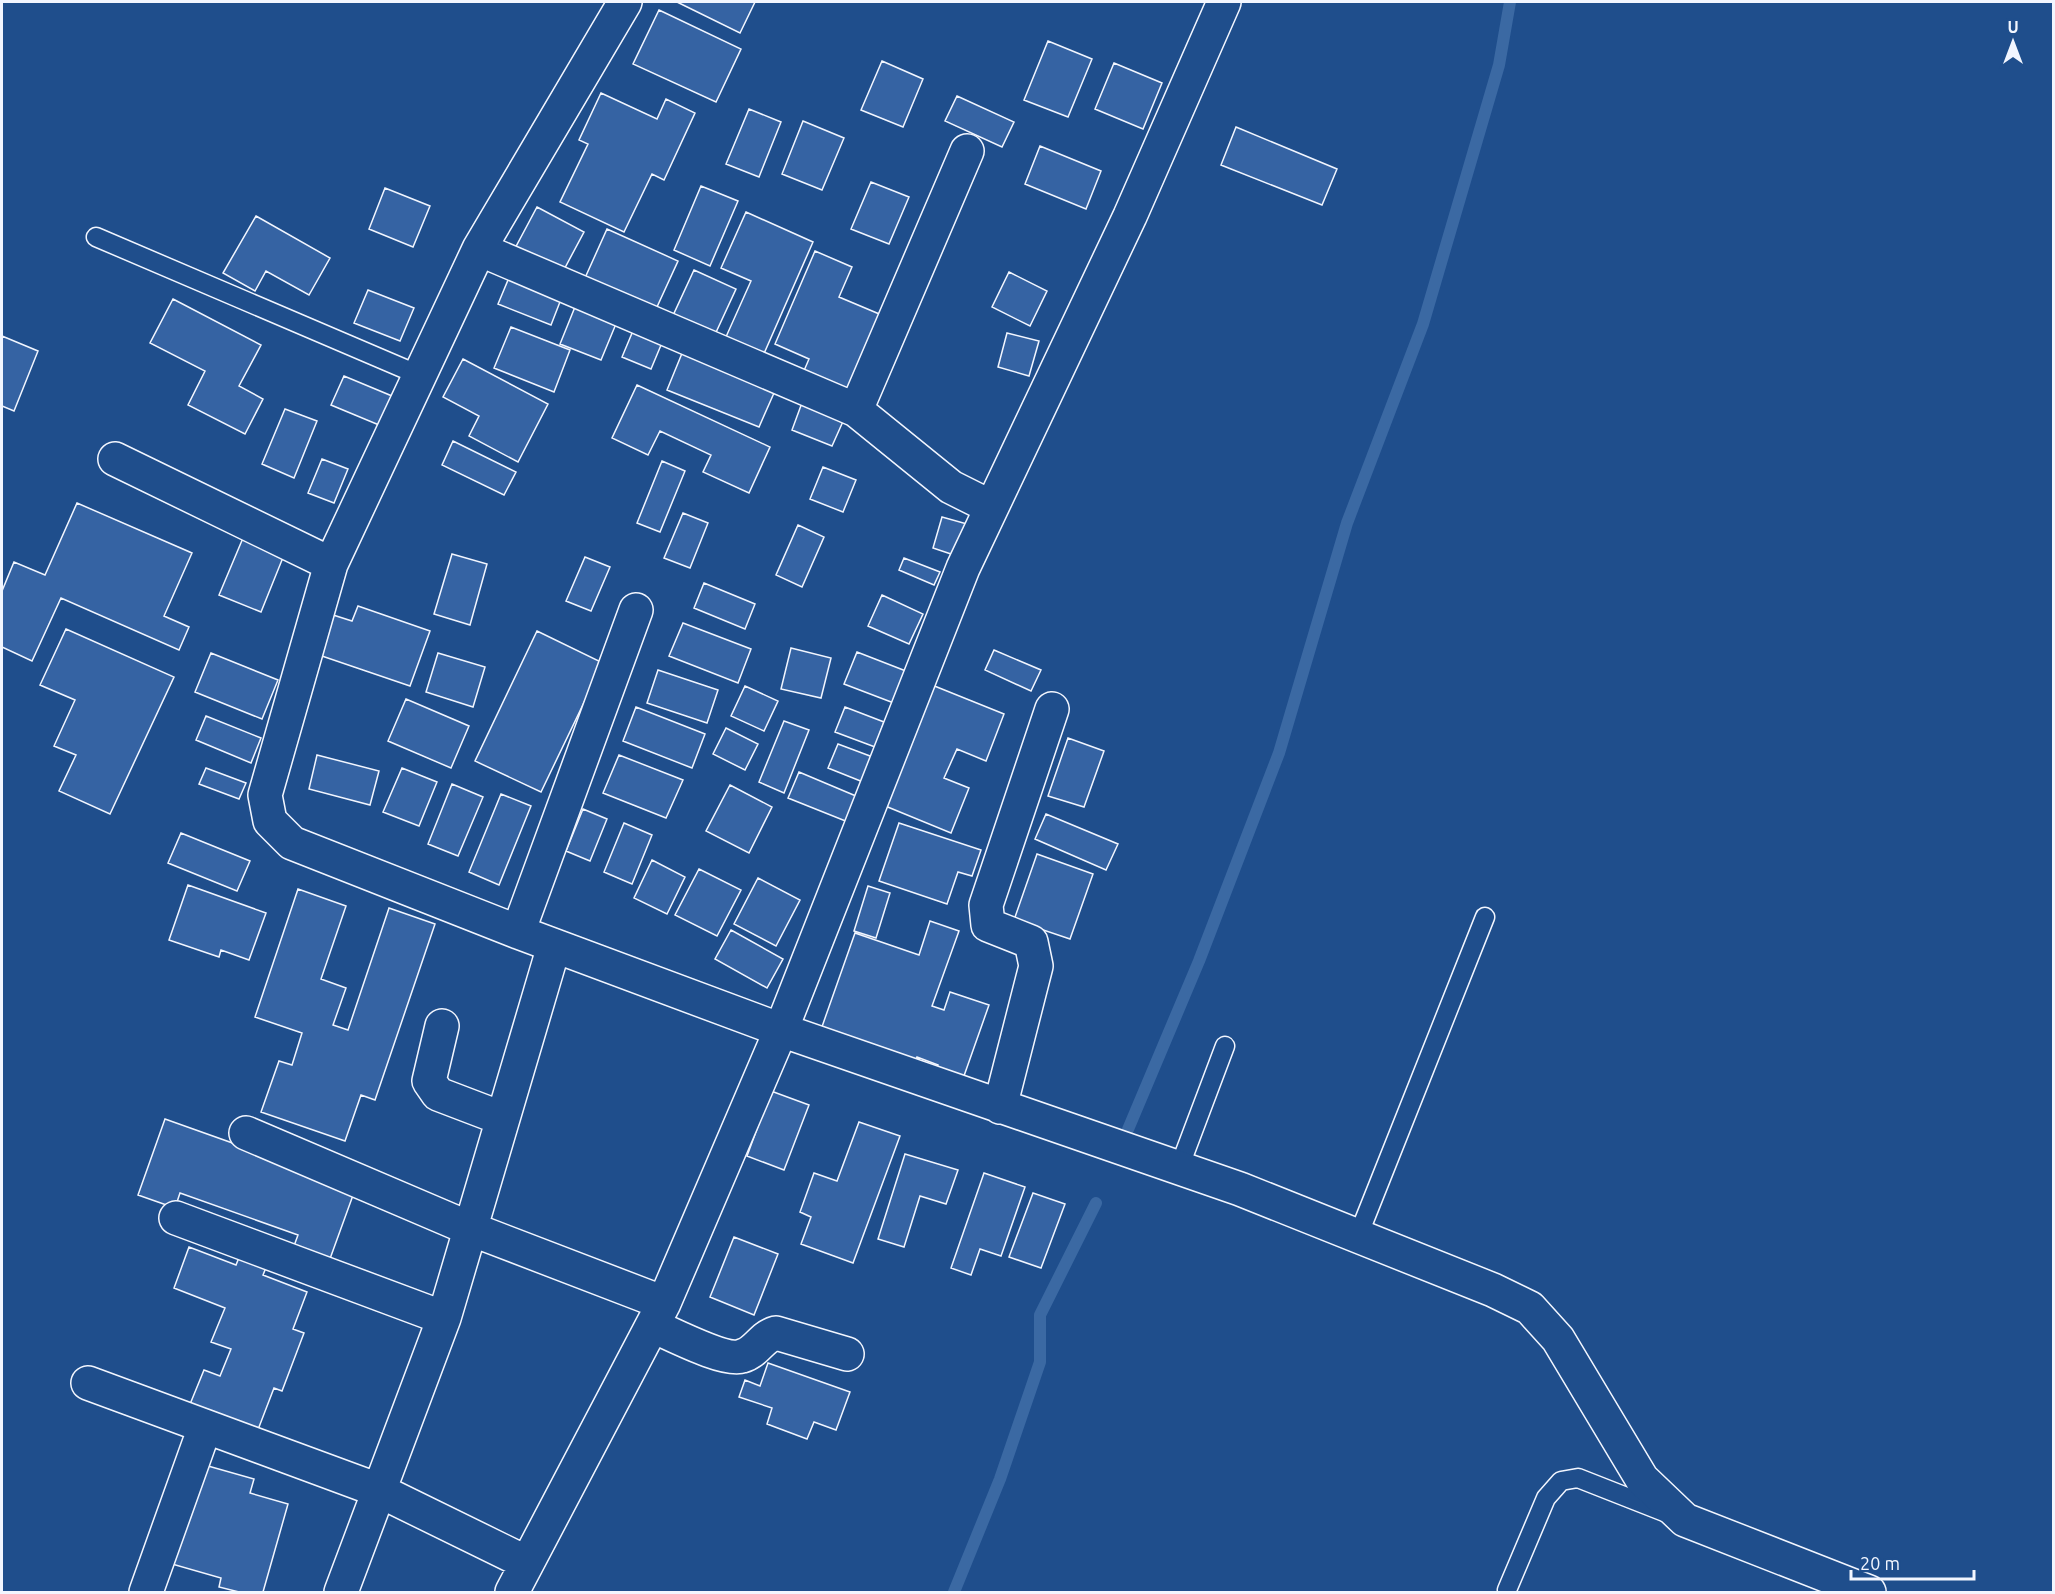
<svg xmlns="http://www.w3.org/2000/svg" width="2055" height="1594" font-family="Ubuntu,sans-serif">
	<rect width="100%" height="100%" fill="#1f4e8c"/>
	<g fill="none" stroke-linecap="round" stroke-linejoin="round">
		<path stroke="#3b69a3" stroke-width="12" d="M1121,1146l78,-185 80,-208 68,-230 76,-199 76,-259 11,-63
			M954,1592l46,-113 40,-117v-47l56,-112"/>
	</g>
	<path fill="#3563a3" stroke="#f2f6ff" stroke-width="1.5" d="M677,2h78l-15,31z
		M659,10l82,39 -25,53 -83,-38z
		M1048,41l44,18 -24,58 -44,-17z
		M882,61l41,18 -20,48 -42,-17z
		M1114,63l48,20 -19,46 -48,-20z
		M601,93l56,26 9,-20 29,14 -31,67 -12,-6 -28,58 -64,-30 28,-58 -9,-4z
		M957,96l57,26 -12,25 -57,-26z
		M749,109l32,13 -22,55 -33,-13z
		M803,121l41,17 -22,52 -40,-16z
		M1236,127l101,42 -15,36 -101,-40z
		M1040,146l61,25 -15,38 -61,-25z
		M871,182l38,15 -20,47 -38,-15z
		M701,186l37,15 -28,65 -36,-16z
		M385,188l45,18 -17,41 -44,-18z
		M537,207l47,25 -25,47 -47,-25z
		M746,212l67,30 -54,123 -38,-17 30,-67 -30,-13z
		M256,216l74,42 -21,37 -43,-24 -11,20 -32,-18z
		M607,229l71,32 -27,59 -71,-31z
		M815,251l37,16 -13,30 45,19 -33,76 -48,-19 6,-14 -34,-15z
		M513,268l52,21 -14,36 -53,-21z
		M694,270l42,19 -24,52 -42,-19z
		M1009,272l38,19 -17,35 -38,-19z
		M368,290l46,18 -14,33 -46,-18z
		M173,299l88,46 -22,41 24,13 -18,35 -57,-29 17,-34 -55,-28z
		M577,302l41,17 -17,41 -41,-16z
		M635,326l29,12 -13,31 -29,-12z
		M511,327l59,23 -16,42 -60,-24z
		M1007,333l32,8 -10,35 -31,-9z
		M2,336l36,15 -24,60 -12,-5z
		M685,346l93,38 -19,43 -92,-37z
		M463,359l85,45 -30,58 -49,-26 10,-20 -36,-19z
		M344,376l48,20 -13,29 -48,-20z
		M637,385l133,62 -21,46 -46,-21 8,-17 -51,-24 -12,24 -36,-17z
		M803,400l42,17 -13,29 -40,-16z
		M285,409l32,12 -23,57 -32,-14z
		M453,441l63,31 -12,23 -62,-30z
		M322,459l26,10 -14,34 -26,-10z
		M662,461l23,10 -25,61 -23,-9z
		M823,467l33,13 -13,32 -33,-13z
		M77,503l115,50 -28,63 25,11 -10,23 -118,-52 -29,63 -30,-14v-56l12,-29 31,13z
		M683,513l25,10 -18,45 -26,-10z
		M942,517l25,7 -10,32 -24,-8z
		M798,525l26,12 -22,50 -26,-12z
		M243,538l41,17 -23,57 -42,-17z
		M452,554l35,10 -17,61 -36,-11z
		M585,557l25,10 -19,44 -25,-10z
		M904,558l36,14 -6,13 -35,-15z
		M704,583l51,21 -10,25 -51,-21z
		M882,595l41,19 -14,30 -41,-18z
		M358,606l72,25 -20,55 -94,-32 14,-40 22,7z
		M683,623l68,26 -13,34 -69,-27z
		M66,629l108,48 -64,137 -51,-23 17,-36 -22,-9 21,-46 -35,-15z
		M537,631l66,32 -62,129 -66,-31z
		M791,648l40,10 -10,40 -40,-9z
		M994,650l47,20 -10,21 -46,-21z
		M857,652l54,21 -12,32 -55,-21z
		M211,653l67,27 -16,39 -67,-27z
		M438,653l47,14 -12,40 -47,-15z
		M658,670l60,20 -11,33 -60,-20z
		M927,683l77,31 -18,47 -29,-12 -13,29 25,10 -18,45 -73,-30z
		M745,686l33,15 -14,30 -33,-15z
		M406,699l63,27 -18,42 -63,-27z
		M636,707l69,27 -13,34 -69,-27z
		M845,707l39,15 -9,25 -40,-15z
		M206,716l55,22 -10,25 -55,-23z
		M784,721l25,9 -25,63 -25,-11z
		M726,728l32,16 -13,26 -32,-16z
		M1068,738l36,13 -20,56 -36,-11z
		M838,744l40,15 -10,25 -40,-16z
		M317,755l62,16 -9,34 -61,-16z
		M619,755l64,25 -17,38 -63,-25z
		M206,768l40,15 -7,16 -40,-15z
		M402,768l35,14 -18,44 -36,-14z
		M799,772l64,27 -10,25 -65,-26z
		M452,784l31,13 -25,59 -30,-12z
		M730,785l42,22 -23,46 -43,-22z
		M501,794l30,12 -32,79 -30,-13z
		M583,809l24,10 -17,42 -24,-10z
		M1046,814l72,30 -12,26 -71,-31z
		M624,823l28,12 -20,49 -28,-12z
		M899,823l82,27 -9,26 -14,-4 -11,32 -68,-23z
		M181,833l69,28 -13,30 -69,-28z
		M1037,854l56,20 -23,65 -56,-19z
		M652,860l33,17 -18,37 -33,-16z
		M699,869l42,21 -24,46 -42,-21z
		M758,878l42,22 -24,46 -42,-22z
		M188,885l78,28 -17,47 -28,-10 -2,7 -50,-17z
		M868,886l22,7 -14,45 -22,-7z
		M298,889l48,17 -25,73 25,9 -13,37 15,5 41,-122 46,16 -60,176 -14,-5 -16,46 -84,-29 18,-51 13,4 10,-32 -47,-16z
		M930,921l29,10 -27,75 12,4 6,-18 39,13 -30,85 -26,-9 5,-16 -21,-8 -5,13 -94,-32 37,-105 64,22z
		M731,930l52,29 -16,29 -52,-29z
		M771,1091l38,14 -25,65 -37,-14z
		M165,1119l191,68 -29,80 -36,-13 7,-19 -118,-42 -5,15 -37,-13z
		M859,1122l41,14 -47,127 -52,-19 10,-27 -11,-5 14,-39 23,8z
		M905,1154l53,16 -12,34 -26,-8 -16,51 -26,-8z
		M984,1173l41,14 -24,69 -21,-7 -9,26 -20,-7z
		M1033,1193l32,11 -24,64 -32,-11z
		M734,1237l44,17 -24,61 -44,-18z
		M189,1247l47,18 6,-15 27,10 -6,15 44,17 -14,37 11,4 -22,58 -8,-3 -20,52 -68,-26 18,-44 16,6 11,-27 -20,-7 14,-34 -51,-20z
		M768,1363l82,29 -14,38 -22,-8 -7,17 -40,-15 5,-16 -33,-11 6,-17 15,6z
		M201,1464l53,15 -4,14 38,11 -25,88h-24l-20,-5 2,-9 -49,-14z"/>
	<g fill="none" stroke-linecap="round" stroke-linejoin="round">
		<g stroke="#f2f6ff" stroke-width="21">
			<path id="service" d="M96,237l323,138
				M1179,1168l46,-122
				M1358,1236l127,-319
				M1507,1590l39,-92 15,-17 17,-3 89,35"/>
		</g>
		<g stroke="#f2f6ff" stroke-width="36">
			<path id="minor" d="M625,2l-146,247 -148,315 -66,231 5,26 22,22 226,89 263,98 459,159 253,101 37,18 28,31 84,140 43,41 184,72
				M479,249l377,161 95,77 40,20
				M856,410l111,-259
				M115,459l216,105
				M518,932l118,-322
				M442,1026l-13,55 9,13 63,24
				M1000,1107l36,-141 -5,-24 -43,-17 -2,-20 66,-196
				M246,1133l225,96 193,74
				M176,1218l268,100
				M653,1326c19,8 72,36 89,30 15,-4 19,-19 34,-23l71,21
				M88,1383l290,107 149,73
				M146,1592l59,-165
				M341,1592l103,-274 110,-372
				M512,1592l152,-289 117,-273 182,-462 167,-352 94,-214"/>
		</g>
		<use href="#service" stroke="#1f4e8c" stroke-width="18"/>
		<use href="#minor" stroke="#1f4e8c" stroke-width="33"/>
	</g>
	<rect width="2055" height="1594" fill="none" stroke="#f2f6ff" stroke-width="6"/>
	<g transform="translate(2013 42)" stroke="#1f4e8c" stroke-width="4.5" paint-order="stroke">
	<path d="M0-4.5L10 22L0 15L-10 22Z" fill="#f2f6ff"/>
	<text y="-9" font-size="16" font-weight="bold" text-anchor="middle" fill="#f2f6ff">U</text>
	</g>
	<path d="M1851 1570v9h123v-9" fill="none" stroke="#f2f6ff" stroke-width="3"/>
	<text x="1860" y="1570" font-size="18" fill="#f2f6ff" stroke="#1f4e8c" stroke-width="4.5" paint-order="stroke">20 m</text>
</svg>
